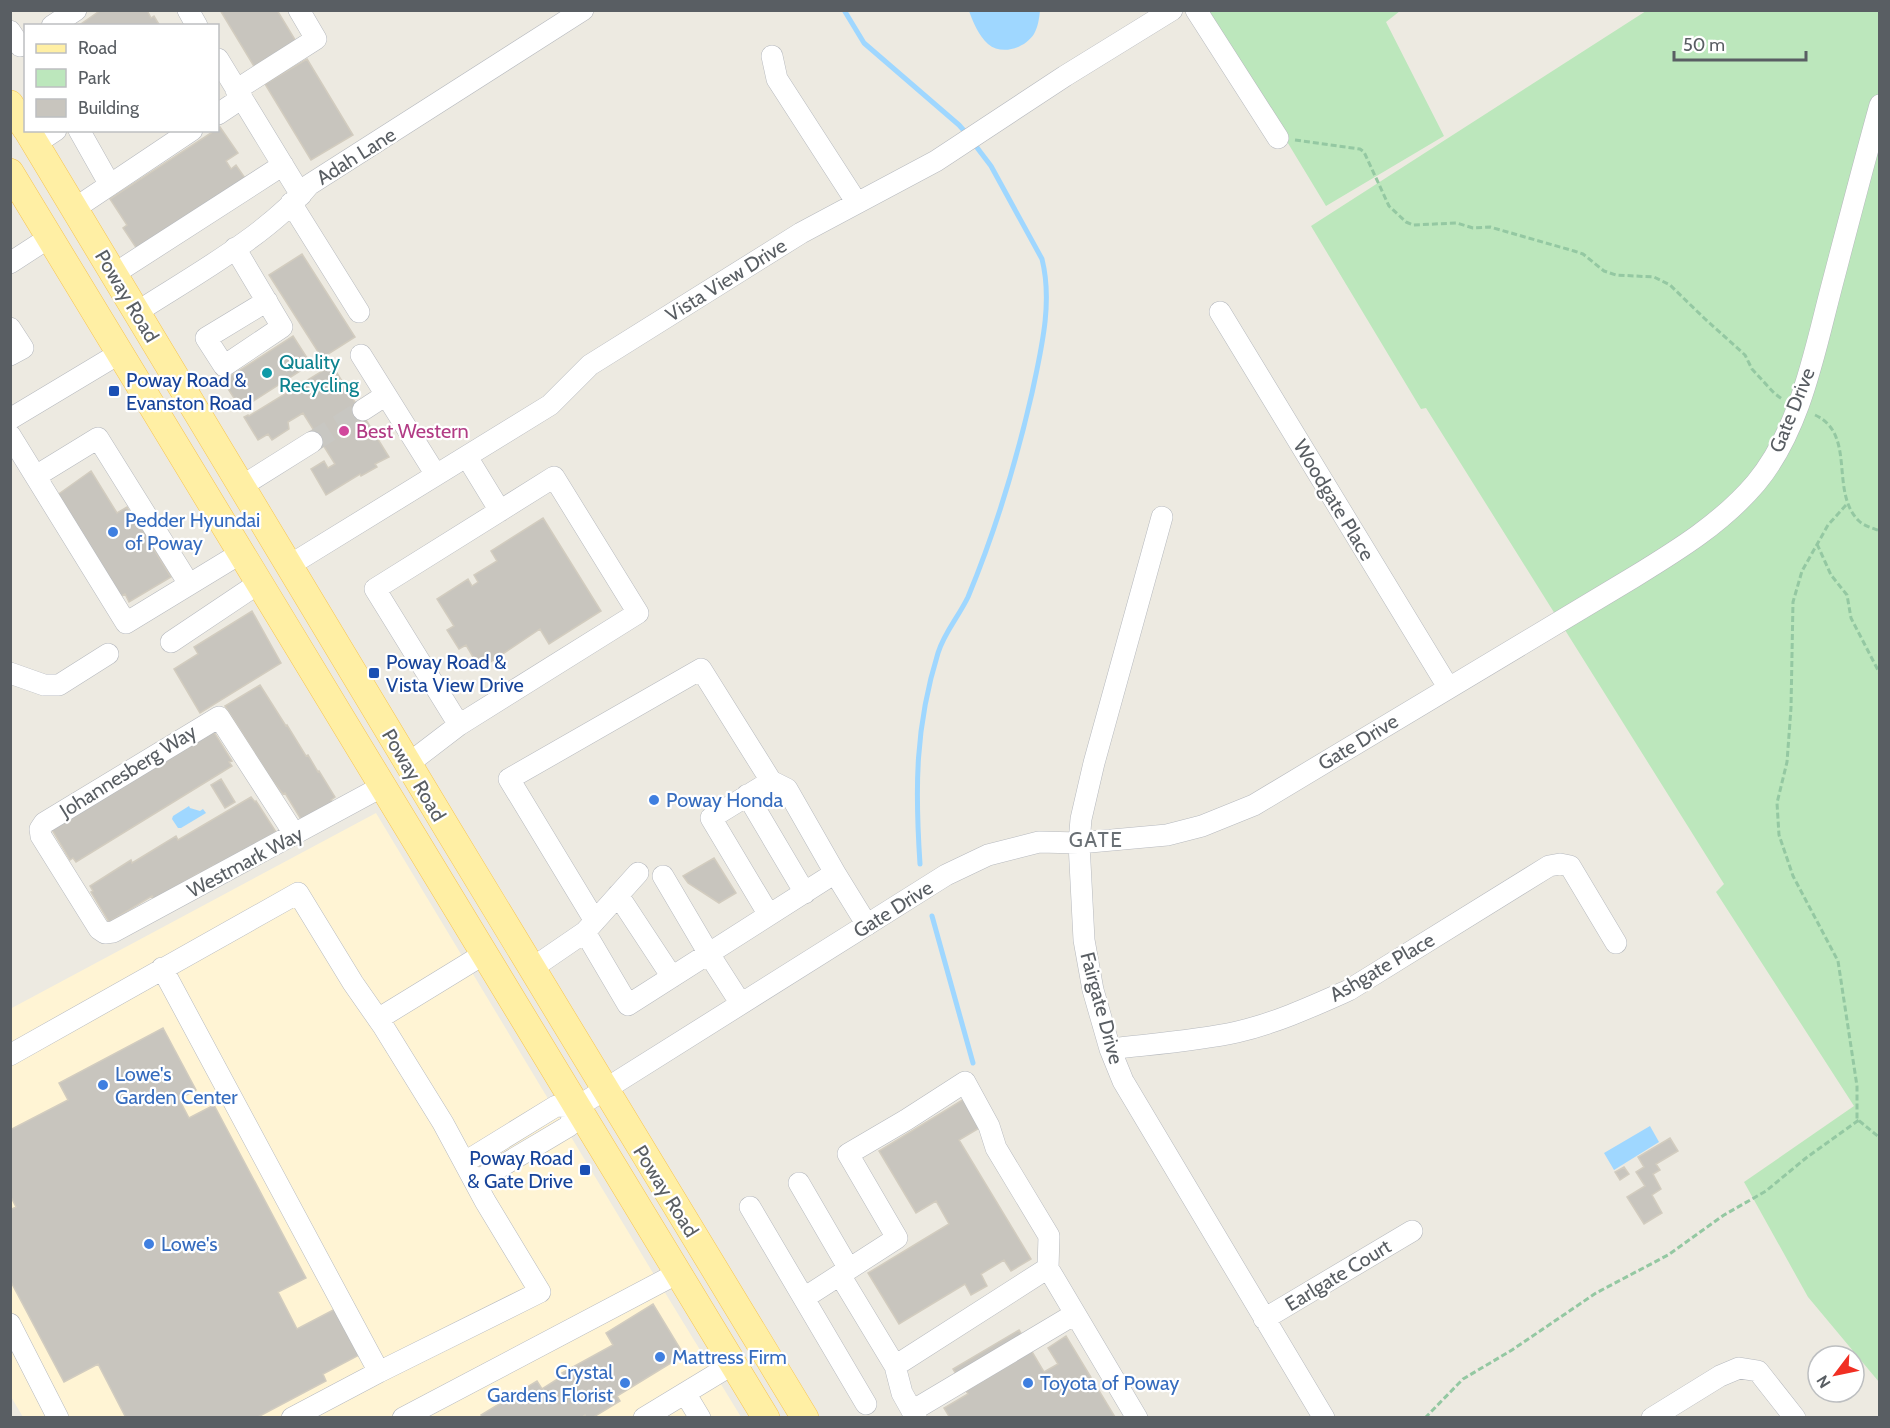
<svg xmlns="http://www.w3.org/2000/svg" width="1890" height="1428" font-family="Cabin,sans-serif">
	<rect width="100%" height="100%" fill="#edeae1"/>
	<path fill="#fff4d4" d="M376,813l274,455 91,149h-718l-13,-22v-386z"/>
	<path fill="#bce7bc" d="M1208,11h192l-14,11 58,114 -118,70z
		M1646,11h233v1371l-71,-85 -64,-115 110,-76 -138,-214 8,-8 -298,-476 -5,1 -110,-183z"/>
	<path fill="#9fd7ff" d="M969,11h71c-1,8 -2,16 -6,23 -9,14 -32,22 -46,10 -9,-8 -15,-22 -19,-33z
		M189,806l1,2 10,3 3,-2 3,4 -25,15h-3l-6,-9 1,-3z
		M1650,1126l9,16 -45,28 -10,-17z"/>
	<g fill="none" stroke-linecap="round" stroke-linejoin="round">
		<path stroke="#9fd7ff" stroke-width="5" d="M844,10l20,33 95,82 8,9
			M920,864c-5,-75 -5,-137 18,-211 6,-20 21,-37 30,-56 27,-65 48,-134 64,-204 9,-43 21,-90 10,-134l-51,-93 -19,-25
			M932,916l41,147"/>
	</g>
	<path fill="#c8c5be" stroke="#d2ccbf" stroke-width="1.5" d="M101,10h46l4,8 3,-2 6,10h-82z
		M220,10h57l20,33 -42,25z
		M307,59l46,76 -42,25 -46,-76z
		M220,127l18,26 -12,8 5,8 5,-4 9,13 -108,71 -14,-21 4,-3 -17,-26z
		M302,254l53,83 -33,21 -53,-83z
		M293,336l18,28 -70,45 -18,-28z
		M332,365l57,92 -14,7 2,3 -16,9 -1,-2 -34,21 -15,-26 13,-8 4,7 7,-4 -32,-51 -15,9 1,7 -17,11 -4,-6 -10,6 -14,-23 4,-2 1,1z
		M91,471l26,42 10,-6 9,16 4,-2 13,21 -3,1 21,34 -42,25 -4,-8 -6,3 -63,-101z
		M543,518l58,93 -52,33 -9,-15 -60,40 -14,-24 -7,4 -12,-19 7,-4 -17,-27 31,-20 4,7 6,-4 -4,-7 23,-14 -6,-10z
		M252,611l29,52 -81,50 -26,-44 24,-15 -4,-7z
		M260,685l26,41 1,-1 19,31 2,-1 10,17 1,-1 16,26 -4,3 2,2 -31,19 -17,-28 -2,1 -11,-14 -47,-74z
		M212,729l20,32 -3,1 3,4 -156,96 -3,-4 -3,2 -19,-32z
		M221,779l14,23 -10,6 -14,-23z
		M251,797l4,5 1,-1 20,31 -61,35 -1,-2 -14,9 -1,-1 -44,27 -3,-4 -43,26 -18,-30 2,-1 -3,-5 41,-26 1,3 44,-27 2,4z
		M714,858l22,35 -17,10 -31,-20 -5,-7z
		M163,1028l33,62 -17,9 10,19 25,-13 92,173 -28,14 19,37 40,-21 24,46 -38,20 3,7 -70,37h-130l-28,-54 -34,18 -54,-102v-70l6,-3 -6,-12v-65l58,-30 -9,-17z
		M964,1099l17,28 -22,13 72,119 -20,12 -7,-11 -23,14 6,12 -16,9 -6,-11 -66,40 -31,-51 81,-49 -13,-23 -20,12 -37,-62z
		M1670,1138l8,13 -22,13 4,6 -7,4 8,15 -9,6 10,18 -18,11 -17,-27 18,-11 -9,-14 8,-5 -6,-10z
		M1624,1167l5,7 -9,6 -5,-8z
		M653,1304l31,51 -67,41 3,5 -28,17h-6l-1,-3 -4,3h-98l-2,-3 56,-34 5,8 22,-14 -2,-2 51,-28 -7,-12z
		M1019,1330l25,42 14,-8 -10,-16 18,-12 49,81 -165,1 -6,-10 24,-14 -15,-25z"/>
	<g fill="none" stroke-linecap="round" stroke-linejoin="round">
		<path stroke="#c8c7c2" stroke-width="21" stroke-dasharray="21 10" stroke-linecap="butt" d="M312,442l51,-32"/>
		<g stroke="#b6b9be" stroke-width="22">
			<path id="minor" d="M188,10l9,16
				M1196,10l82,128
				M52,26l24,-16
				M10,31l10,15
				M772,56l5,23 80,124
				M218,59l83,136
				M236,90l80,-51 -17,-29
				M218,114l24,-16
				M79,130l31,55
				M35,144l21,-14
				M291,203l68,109
				M74,209l118,-79
				M235,248l47,79 -58,39 -18,-28 61,-37
				M10,263l40,-26
				M114,274l169,-109
				M137,312c54,-35 131,-77 172,-127l274,-175
				M1220,312l228,375
				M10,328l13,20 -13,7
				M361,355l75,120
				M363,410l23,-15
				M10,419l110,-66
				M10,435l116,188 115,-70
				M467,457l33,54
				M36,476l62,-38 91,146
				M242,486l70,-44
				M1162,517l-68,246 -13,56 -2,24 5,97 9,50 17,59 13,32 201,337
				M290,565l260,-160 40,-40 211,-132 135,-72 129,-85 107,-66
				M171,642l88,-59
				M10,673l34,12h15l49,-31
				M408,764l51,-39 179,-112 -84,-136 -179,112 84,136
				M747,795l58,98
				M295,835l-76,-118 -175,106 -4,6 1,7 58,93 6,4 8,-1 270,-146
				M663,876l46,78 32,50
				M618,895l54,82
				M769,915l-58,-97 60,-37
				M595,921l-86,-142 192,-110 70,112 16,8 48,84
				M585,932l43,73 207,-132 32,52
				M531,969l54,-37 53,-59
				M378,1019l106,-65
				M1110,1049c42,-5 86,-8 127,-17 39,-9 76,-26 112,-42l200,-124 11,-2 10,2 46,77
				M10,1055l288,-162 55,90 30,43 60,97 42,78 55,91 -161,80 -217,-404
				M577,1107l369,-232 42,-20 51,-13 40,1 88,-8 35,-9 52,-21 380,-228c44,-27 88,-54 122,-94 44,-53 58,-129 75,-194 16,-61 32,-123 49,-184
				M465,1162l91,-56 21,1
				M475,1182l94,-56 8,-19
				M799,1183l50,86
				M750,1207l116,197
				M840,1275l55,91 153,-98 89,150
				M804,1298l93,-60 -49,-84 58,-34 59,-38 24,44 7,22 53,88 -1,32
				M1264,1319l148,-88
				M10,1324l48,94
				M895,1366l7,27 14,25
				M685,1393l15,25
				M912,1411l163,-97
				M292,1418l87,-46
				M403,1418l275,-145
				M644,1418l89,-54
				M1652,1418l68,-42 19,-8 19,3 37,47"/>
		</g>
		<g stroke="#f8c54f" stroke-width="28">
			<path id="major" d="M10,104l16,25
				M27,130c259,430 516,860 778,1288
				M10,172l756,1246"/>
		</g>
		<path stroke="#94c8a2" stroke-width="3" stroke-dasharray="6 3" stroke-linecap="butt" d="M1295,140l65,9 4,3 25,54 17,16 7,3 44,-2 16,5 17,-1 84,24 9,3 21,17 12,4 38,2 16,8 34,33 41,37 7,14 22,24 8,6
			M1815,415c42,19 14,77 44,106 5,5 14,7 21,10
			M1846,505l-18,20 -26,46 -9,31 -2,106 -4,54 -10,41 2,32 14,41 45,85 19,125v33l23,19
			M1817,544l14,31 16,20 4,23 29,56
			M1425,1418l38,-39 49,-29 84,-57 72,-38 56,-40 42,-24 40,-33 53,-38"/>
		<use href="#minor" stroke="#fff" stroke-width="21"/>
		<use href="#major" stroke="#ffefa4" stroke-width="27"/>
	</g>
	<circle fill="#0f9aa8" stroke="#fff" stroke-width="2" cx="267" cy="373" r="6"/>
	<g fill="#1a4fb4" stroke="#fff" stroke-width="2">
		<rect x="108" y="385" width="12" height="12" rx="3"/>
		<rect x="368" y="667" width="12" height="12" rx="3"/>
		<rect x="579" y="1164" width="12" height="12" rx="3"/>
	</g>
	<circle fill="#d1479c" stroke="#fff" stroke-width="2" cx="344" cy="431" r="6"/>
	<g fill="#3f7fe0" stroke="#fff" stroke-width="2">
		<circle cx="113" cy="532" r="6"/>
		<circle cx="654" cy="800" r="6"/>
		<circle cx="103" cy="1085" r="6"/>
		<circle cx="149" cy="1244" r="6"/>
		<circle cx="660" cy="1357" r="6"/>
		<circle cx="625" cy="1383" r="6"/>
		<circle cx="1028" cy="1383" r="6"/>
	</g>
	<g text-anchor="middle" dominant-baseline="central" stroke-width="4.5" stroke-linejoin="round" paint-order="stroke">
		<g font-size="20" fill="#595e63" stroke="#fff">
			<text transform="translate(356 156) rotate(-32)">Adah Lane</text>
			<text transform="translate(726 280) rotate(-32)">Vista View Drive</text>
			<text transform="translate(127 296) rotate(59)">Poway Road</text>
			<text transform="translate(1792 410) rotate(-68)">Gate Drive</text>
			<text transform="translate(1334 500) rotate(59)">Woodgate Place</text>
			<text transform="translate(1358 742) rotate(-31)">Gate Drive</text>
			<text transform="translate(128 771) rotate(-32)">Johannesberg Way</text>
			<text transform="translate(414 775) rotate(59)">Poway Road</text>
			<text transform="translate(245 862) rotate(-28)">Westmark Way</text>
			<text transform="translate(893 909) rotate(-32)">Gate Drive</text>
			<text transform="translate(1382 967) rotate(-30)">Ashgate Place</text>
			<text transform="translate(1102 1008) rotate(75)">Fairgate Drive</text>
			<text transform="translate(666 1191) rotate(58)">Poway Road</text>
			<text transform="translate(1338 1275) rotate(-31)">Earlgate Court</text>
		</g>
		<g font-size="20" fill="#0d838f" stroke="#fff" text-anchor="start">
			<text x="279" y="362">Quality<tspan x="279" dy="23">Recycling</tspan></text>
		</g>
		<g font-size="20" fill="#164399" stroke="#fff" text-anchor="start">
			<text x="126" y="380">Poway Road &amp;<tspan x="126" dy="23">Evanston Road</tspan></text>
			<text x="386" y="662">Poway Road &amp;<tspan x="386" dy="23">Vista View Drive</tspan></text>
			<text x="573" y="1158" text-anchor="end">Poway Road<tspan x="573" dy="23">&amp; Gate Drive</tspan></text>
		</g>
		<g font-size="20" fill="#b23c85" stroke="#fff" text-anchor="start">
			<text x="356" y="431">Best Western</text>
		</g>
		<g font-size="20" fill="#366cbe" stroke="#fff" text-anchor="start">
			<text x="125" y="520">Pedder Hyundai<tspan x="125" dy="23">of Poway</tspan></text>
			<text x="666" y="800">Poway Honda</text>
			<text x="115" y="1074">Lowe's<tspan x="115" dy="23">Garden Center</tspan></text>
			<text x="161" y="1244">Lowe's</text>
			<text x="672" y="1357">Mattress Firm</text>
			<text x="613" y="1372" text-anchor="end">Crystal<tspan x="613" dy="23">Gardens Florist</tspan></text>
			<text x="1040" y="1383">Toyota of Poway</text>
		</g>
		<g font-size="21" letter-spacing="1.5" fill="#6a7075" stroke="#fff">
			<text x="1096" y="839">GATE</text>
		</g>
	</g>
	<rect width="1890" height="1428" fill="none" stroke="#595e63" stroke-width="24"/>
	<rect x="24" y="24" width="195" height="108" fill="#ffffff" stroke="#bdbfc1" stroke-width="1.5"/>
	<rect x="36" y="44" width="30" height="9" fill="#ffefa4" stroke="#bdbfc1" stroke-width="1.5"/>
	<text x="78" y="54" font-size="18" fill="#595e63">Road</text>
	<rect x="36" y="69" width="30" height="18" fill="#bce7bc" stroke="#bdbfc1" stroke-width="1.5"/>
	<text x="78" y="84" font-size="18" fill="#595e63">Park</text>
	<rect x="36" y="99" width="30" height="18" fill="#c8c5be" stroke="#bdbfc1" stroke-width="1.5"/>
	<text x="78" y="114" font-size="18" fill="#595e63">Building</text>
	<g transform="translate(1836 1374) rotate(238)"><circle r="28" fill="#ffffff" stroke="#bdbfc1" stroke-width="1.5"/>
	<path d="M0-4.5L10 22L0 15L-10 22Z" fill="#f12f23"/>
	<text y="-9" font-size="16" font-weight="bold" text-anchor="middle" fill="#595e63">N</text>
	</g>
	<path d="M1674 51v9h132v-9" fill="none" stroke="#595e63" stroke-width="3"/>
	<text x="1683" y="51" font-size="18" fill="#595e63" stroke="#ffffff" stroke-width="4.5" paint-order="stroke">50 m</text>
</svg>
